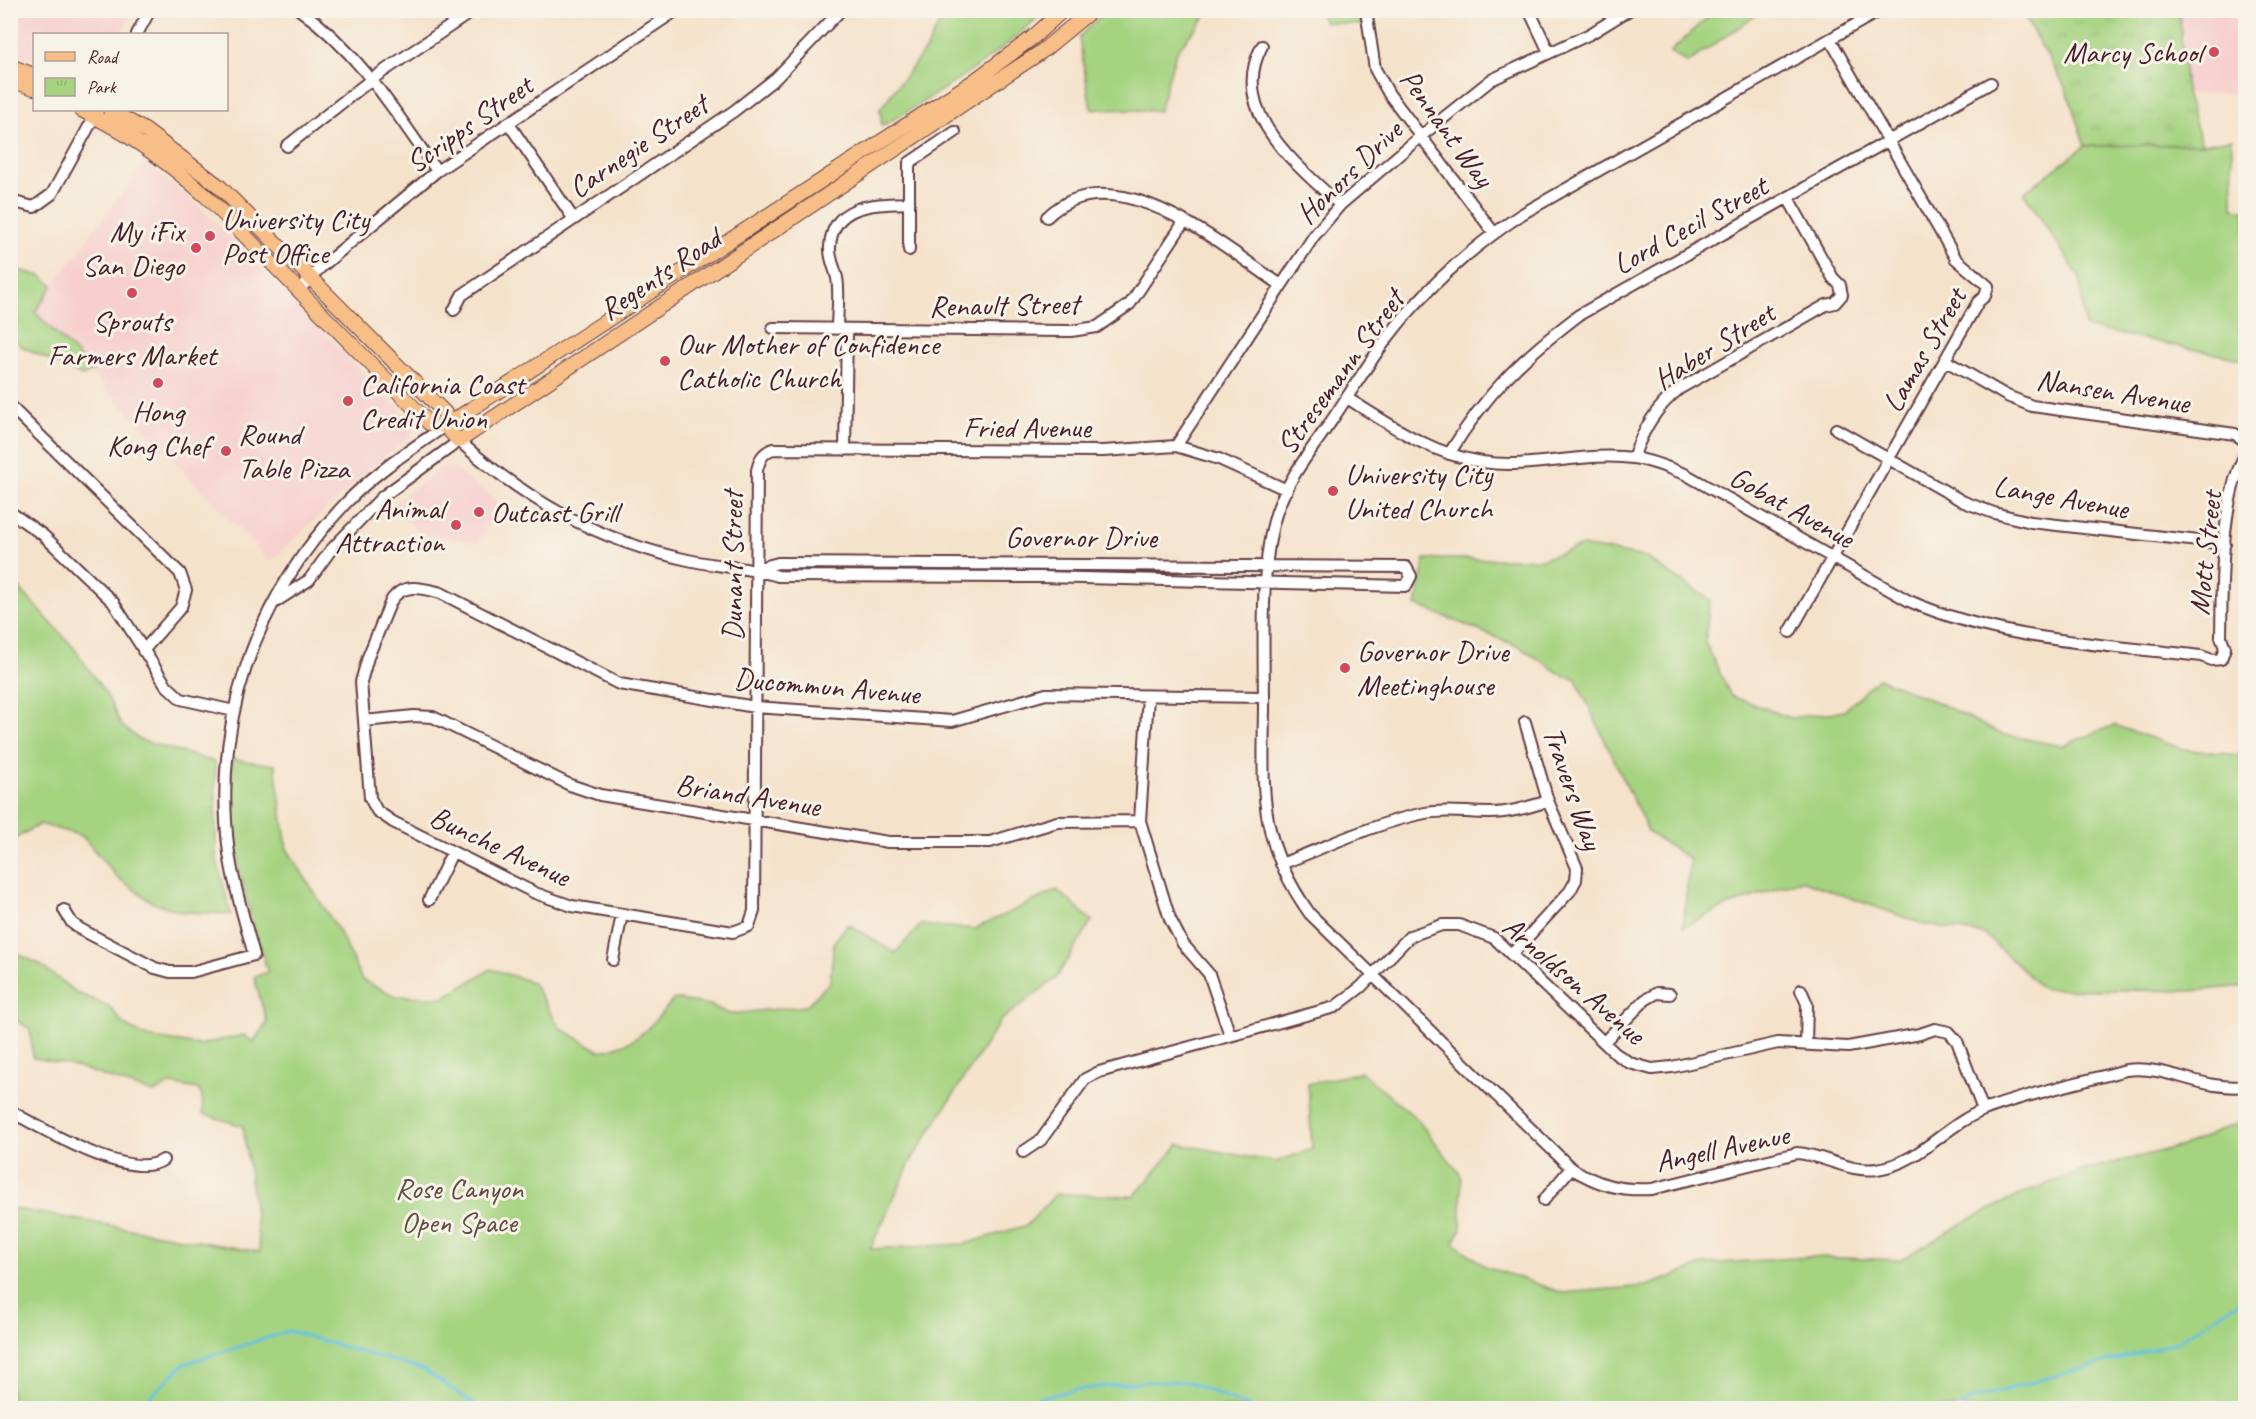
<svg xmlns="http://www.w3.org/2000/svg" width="2256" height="1419" font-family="Caveat,sans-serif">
	<defs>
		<pattern id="park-tufts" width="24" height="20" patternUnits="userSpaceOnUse" patternTransform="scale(1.5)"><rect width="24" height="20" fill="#a5d380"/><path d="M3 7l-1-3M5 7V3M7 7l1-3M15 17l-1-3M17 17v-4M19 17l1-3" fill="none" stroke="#90b56f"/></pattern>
	</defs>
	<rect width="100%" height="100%" fill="#f7f3e8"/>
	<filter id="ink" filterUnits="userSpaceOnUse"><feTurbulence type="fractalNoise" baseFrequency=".0167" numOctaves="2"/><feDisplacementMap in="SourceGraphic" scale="12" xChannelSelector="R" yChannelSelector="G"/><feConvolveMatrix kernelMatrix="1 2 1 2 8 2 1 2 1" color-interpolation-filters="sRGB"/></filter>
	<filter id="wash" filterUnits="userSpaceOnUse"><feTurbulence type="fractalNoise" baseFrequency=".008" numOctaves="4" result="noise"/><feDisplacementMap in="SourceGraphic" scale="24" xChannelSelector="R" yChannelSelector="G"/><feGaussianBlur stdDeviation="1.35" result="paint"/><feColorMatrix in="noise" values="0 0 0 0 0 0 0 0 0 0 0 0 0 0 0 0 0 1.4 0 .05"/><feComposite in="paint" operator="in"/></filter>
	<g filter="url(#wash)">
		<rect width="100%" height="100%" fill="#f5e2cb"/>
		<path fill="#f7d0ce" d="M11,10h123v1l-14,23h-86v26l-23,-8z
			M2179,11h66v87l-2,-4h-57z
			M145,163l51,40 213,216 4,11 -5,9 -38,29 -100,94 -237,-250z
			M449,465l53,40 -25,37 -57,-8 -27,-30 48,-37z"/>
		<path fill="#a5d380" stroke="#787956" stroke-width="1.5" d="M946,11h98c-46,46 -106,83 -162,115l-2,-17 46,-60z
			M1106,11h104l-34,41 -17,59 -68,-2 -12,-72z
			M1317,11h43l1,14 -36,-3z
			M1715,11h47l-75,52 -17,-11z
			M2232,139l1,69 12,2v150l-160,-33 -5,-49 -56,-85 61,-47 117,-2z
			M11,268l30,8 12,9 -18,27 58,59 -11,5 -61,-30 -10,-9z
			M1583,546l62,11 65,43 -5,42 26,54 59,22 54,-7 34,-33 63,26 60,30 61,12 52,-21 69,24 62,7v230l-53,5 -149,-2 -59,-55 -58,-9 -125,-45 -74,26 -44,21 7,-68 -41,-26 -74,-155 -10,-1 -45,-30 -104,-42 9,-46h117z
			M11,579l63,69 34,49 13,28 19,15 75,22 1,95 15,57 -47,-2 -31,-9 -36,-26 -35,-41 -42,-12 -29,17z
			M232,759l43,6 12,84 53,84 22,47 33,16 49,1 47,-28 41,13 28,46 40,23c40,-8 48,-22 74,-52l36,6 19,9 77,-8 24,-24 4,-40 14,-18 47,29 26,-28 53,4 83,-39 35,31 -36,57 -56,43 -89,140 -41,88 95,-5 62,-19 29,-31 78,2 45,-52 97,18 36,-13 -4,-65 53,-12 56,47 44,56v54l-7,14 31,23 78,27 84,-7 58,-22 104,-7 91,3 70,-41 54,-26 57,-22 105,-26 59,-25v288h-2234v-200l249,44 -17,-126 -40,-12 -1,-18 -4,-7 -27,-5 -17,9c-40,-12 -79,-30 -121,-35l-3,-29 -19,-12 -1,-67 29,14 38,29 32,13 15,19 23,12 52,8 45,-10 9,7 14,-19 -13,-46 14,-5c-24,-71 -41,-138 -36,-213z"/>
		<path fill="url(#park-tufts)" stroke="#787956" stroke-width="1.5" d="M2021,11h158l7,83 16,50 -117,2 -19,-58z"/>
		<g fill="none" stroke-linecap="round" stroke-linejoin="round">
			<path stroke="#64c1e2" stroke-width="3" d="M138,1408l46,-44 105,-33 135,39 56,38
				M991,1408l84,-18 68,-8h45l63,26
				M1957,1408l19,-10 199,-55 71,-46"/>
		</g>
	</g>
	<g filter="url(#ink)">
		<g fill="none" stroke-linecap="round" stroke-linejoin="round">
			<g stroke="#643c43" stroke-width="14">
				<path id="minor" d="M300,10c59,42 96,103 137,161
					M1366,10l9,59 14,25 105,139
					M1529,10l20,42
					M1881,10l-359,204c-39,26 -76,56 -107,91 -33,35 -58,78 -85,118 -21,30 -47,62 -56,98 -14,51 -10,131 -10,186 -1,86 -6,134 46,207l261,254c27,17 49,23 81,21l145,-36c27,2 52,20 80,16 44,-6 66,-43 107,-59 45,-17 95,-27 142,-40 45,-5 73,21 120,16
					M137,34l13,-24
					M1262,46c-35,65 35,119 78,159
					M509,124l64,94
					M287,146l85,-67 102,-69
					M10,201l24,6 18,-13 46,-84
					M1047,217c67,-65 175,29 234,68
					M909,250v-87l46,-31
					M299,290l22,-23 116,-96 240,-161
					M454,310l8,-15 272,-184 42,-33 65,-68
					M773,328l298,3 26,-4 33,-23 54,-82
					M837,329c0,-16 3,-35 0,-51 -2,-10 -8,-20 -7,-31 2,-44 46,-43 78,-44
					M1946,361l61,35 25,10 203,28 10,7 1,11
					M1347,398c43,27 84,56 135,64 50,8 101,-11 151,-4 18,2 35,10 52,16l224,127c93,40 192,43 292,55l11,4 9,-1 4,-11 -4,-11c1,-53 -1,-138 25,-184
					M10,406l170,167 6,17 -5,17 -38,44
					M1836,429l128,73 30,11 37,9 194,22
					M1176,446l138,-210 26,-31 81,-69 70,-56 99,-46 39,-24
					M845,450l2,-121
					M1449,454c38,-62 72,-95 130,-139l412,-232
					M1633,458c10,-28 23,-51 46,-69l147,-84 9,-2 7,-8 -2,-10 -7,-7 -45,-80
					M10,512l33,23 70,67 53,83 15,14 53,12
					M275,602l34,-22 21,-29 52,-54 77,-56c68,60 140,100 229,119 30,7 60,7 90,16l263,1 365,9 5,-10 -5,-9 -628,-4 -22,6
					M1790,632l188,-330 7,-6 3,-10 -32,-27 -126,-220
					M1148,696l-8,125 30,98 13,25 26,30 21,61
					M1264,697l-218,-3 -94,27 -197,-14 -136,-23 -178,-91c-19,-5 -38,-11 -50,8l-23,56 -7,25 9,116 7,13 16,11 142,71 37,13 161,26 16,-6 5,-15 3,-441c3,-11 5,-17 16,-21l330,2 73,-5 43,13 68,31
					M364,721l50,-5 19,1 137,68 30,10 288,47h102l67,-20 83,-1
					M1281,864c47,-18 94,-41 144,-51 22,-4 42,0 64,0 21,0 40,-6 59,-12
					M429,900l23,-47
					M64,910l8,13 8,6 75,39 15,4h21l63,-17c-9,-34 -20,-67 -25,-102 -17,-131 25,-253 116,-349 28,-30 65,-54 100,-78
					M1512,954l58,-63 6,-11 1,-12 -29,-67 -23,-79
					M613,960l9,-46
					M1801,990l6,14 -1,40
					M1604,1042l41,-42 12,-7 13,1
					M10,1111c32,17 120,71 153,49
					M1023,1152l18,-12 44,-61 14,-7 236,-65 26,-20 49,-51 32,-11h17l35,13 122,116 14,9 22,6 20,-2 106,-24 70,4 72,-13 15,-5 14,3 8,9 26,69
					M1544,1200l27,-32"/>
			</g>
			<g stroke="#643c43" stroke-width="16">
				<path id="major" d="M10,66l24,9
					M10,80l24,8
					M81,110c47,22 88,53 126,87l218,222 4,4 16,3 14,15 582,-389 51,-42
					M110,110l36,21 73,55 226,227v13
					M445,426l529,-345 58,-43 31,-28"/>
			</g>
			<use href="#minor" stroke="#fff" stroke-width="10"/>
			<use href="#major" stroke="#f7be87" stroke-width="14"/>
		</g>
	</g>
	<g fill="#d1495b" stroke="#f7f3e8" stroke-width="2">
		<circle cx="2214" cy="52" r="6"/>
		<circle cx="210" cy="236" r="6"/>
		<circle cx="196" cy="248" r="6"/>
		<circle cx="132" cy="293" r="6"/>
		<circle cx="665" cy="361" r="6"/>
		<circle cx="158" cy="383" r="6"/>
		<circle cx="348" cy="401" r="6"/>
		<circle cx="226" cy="451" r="6"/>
		<circle cx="1333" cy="491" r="6"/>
		<circle cx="479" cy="512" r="6"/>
		<circle cx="456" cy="525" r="6"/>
		<circle cx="1345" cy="668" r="6"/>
	</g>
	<g text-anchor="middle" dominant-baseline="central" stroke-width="6" stroke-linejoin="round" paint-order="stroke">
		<g font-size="30" fill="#4a1f2b" stroke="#f7f3e8" text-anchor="start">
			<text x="2202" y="52" text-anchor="end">Marcy School</text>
			<text x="222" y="219">University City<tspan x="222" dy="34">Post Office</tspan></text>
			<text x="184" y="231" text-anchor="end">My iFix<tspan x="184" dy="34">San Diego</tspan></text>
			<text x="132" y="321" text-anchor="middle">Sprouts<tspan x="132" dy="34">Farmers Market</tspan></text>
			<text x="677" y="344">Our Mother of Confidence<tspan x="677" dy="34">Catholic Church</tspan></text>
			<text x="360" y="384">California Coast<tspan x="360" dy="34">Credit Union</tspan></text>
			<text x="158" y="411" text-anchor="middle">Hong<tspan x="158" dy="34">Kong Chef</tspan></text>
			<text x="238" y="434">Round<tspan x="238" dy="34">Table Pizza</tspan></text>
			<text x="1345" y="474">University City<tspan x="1345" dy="34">United Church</tspan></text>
			<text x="444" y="508" text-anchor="end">Animal<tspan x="444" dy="34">Attraction</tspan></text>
			<text x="491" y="512">Outcast Grill</text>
			<text x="1357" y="651">Governor Drive<tspan x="1357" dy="34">Meetinghouse</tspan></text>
		</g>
		<g font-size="30" fill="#4a1f2b" stroke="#f7f3e8">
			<text transform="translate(469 124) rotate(-35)">Scripps Street</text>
			<text transform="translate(1447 128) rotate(54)">Pennant Way</text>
			<text transform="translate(638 146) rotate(-34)">Carnegie Street</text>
			<text transform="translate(1349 172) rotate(-44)">Honors Drive</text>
			<text transform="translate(1690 225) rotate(-29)">Lord Cecil Street</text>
			<text transform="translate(660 274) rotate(-34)">Regents Road</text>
			<text transform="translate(1004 305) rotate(-1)">Renault Street</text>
			<text transform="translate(1714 346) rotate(-32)">Haber Street</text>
			<text transform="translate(1924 350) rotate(-60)">Lamas Street</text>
			<text transform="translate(1340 372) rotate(-54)">Stresemann Street</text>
			<text transform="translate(2113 391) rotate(9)">Nansen Avenue</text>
			<text x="1027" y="427">Fried Avenue</text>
			<text transform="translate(2061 497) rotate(10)">Lange Avenue</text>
			<text transform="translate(1792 507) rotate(29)">Gobat Avenue</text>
			<text x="1081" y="537">Governor Drive</text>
			<text transform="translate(2205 553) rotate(-84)">Mott Street</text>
			<text transform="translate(732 566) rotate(-90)">Dunant Street</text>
			<text transform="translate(827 686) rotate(5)">Ducommun Avenue</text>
			<text transform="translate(1573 788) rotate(71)">Travers Way</text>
			<text transform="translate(748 795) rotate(9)">Briand Avenue</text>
			<text transform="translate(500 846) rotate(25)">Bunche Avenue</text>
			<text transform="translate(1574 980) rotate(41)">Arnoldson Avenue</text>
			<text transform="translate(1722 1148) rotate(-12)">Angell Avenue</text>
		</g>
		<g font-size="30" fill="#614c40" stroke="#f7f3e8">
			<text x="459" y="1188">Rose Canyon<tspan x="459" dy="34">Open Space</tspan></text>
		</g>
	</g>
	<rect width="2256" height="1419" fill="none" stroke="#f7f3e8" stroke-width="36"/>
	<rect x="33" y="33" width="195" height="78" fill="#f7f3e8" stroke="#b29e9c" stroke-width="1.5"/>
	<rect x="45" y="52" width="30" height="9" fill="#f7be87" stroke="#b29e9c" stroke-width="1.5"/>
	<text x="87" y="63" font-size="18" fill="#4a1f2b">Road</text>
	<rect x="45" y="78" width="30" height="18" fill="url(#park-tufts)" stroke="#b29e9c" stroke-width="1.5"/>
	<text x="87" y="93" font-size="18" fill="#4a1f2b">Park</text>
</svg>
